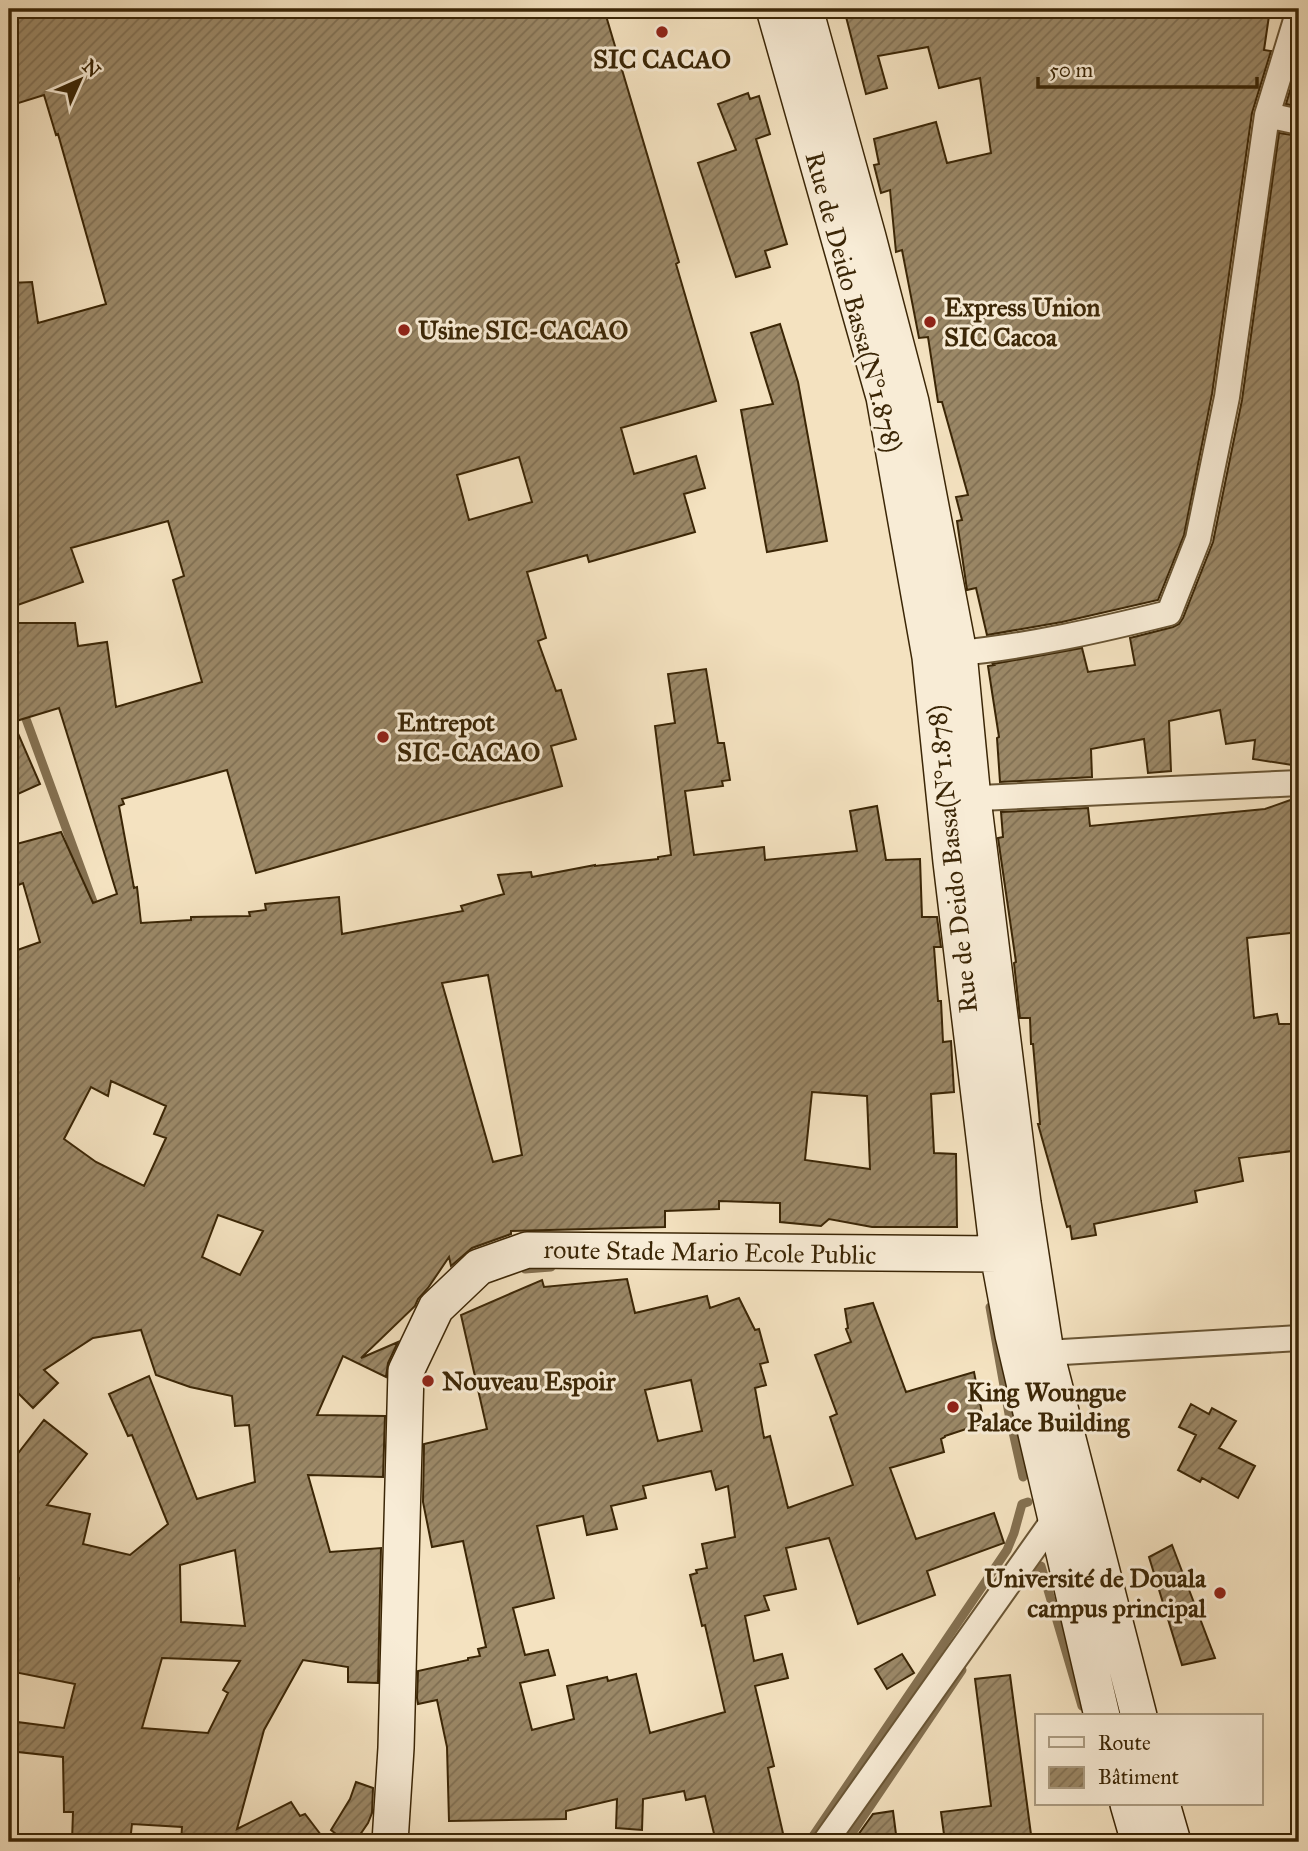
<svg xmlns="http://www.w3.org/2000/svg" width="1308" height="1851" font-family="'IM FELL Great Primer',serif">
	<defs>
		<pattern id="building-hatch" width="6" height="6" patternUnits="userSpaceOnUse" patternTransform="scale(1.75)"><rect width="6" height="6" fill="#9b8867"/><path d="M-1 1l2-2M0 6l6-6M5 7l2-2" fill="none" stroke="#806f53"/></pattern>
	</defs>
	<rect width="100%" height="100%" fill="#f4e2c0"/>
	<filter id="stains"><feTurbulence type="fractalNoise" baseFrequency=".00286" numOctaves="4"/><feColorMatrix values="0 0 0 0 .2 0 0 0 0 .09 0 0 0 0 .02 0 0 0 .5 -.17"/></filter>
	<radialGradient id="worn" r=".72"><stop offset=".6" stop-color="#630" stop-opacity="0"/><stop offset="1" stop-color="#630" stop-opacity=".3"/></radialGradient>
	<g fill="none" stroke-linecap="round" stroke-linejoin="round">
		<path stroke="#847050" stroke-width="9" d="M22,708l74,202
			M525,1269l26,-2
			M990,1307l19,107 14,63
			M1022,1583l19,-17 41,140
			M809,1842l198,-292 7,-17 8,-29 6,-2
			M846,1842l116,-172"/>
	</g>
	<path fill="url(#building-hatch)" stroke="#3b2606" stroke-width="2" fill-rule="evenodd" d="M9,9h595l75,253 -3,2 40,137 -95,27 13,46 62,-18 9,32 -21,6 11,38 -106,30 -2,-7 -60,17 19,66 -8,3 18,50 5,-1 15,49 -25,7 11,40 -306,87 -29,-103 -105,29 2,5 -5,2 15,82 3,-1 4,36 50,-3v-3l59,-1 -1,-4 17,-2 -1,-6 74,-7 3,37 121,-23 -2,-5 43,-12 -6,-19 33,-3 1,5 63,-12v1l63,-7v-2l13,-2 -16,-129 20,-3 -7,-49 38,-5 12,74h6l6,37 -8,1 1,5 -38,5 9,64 70,-8 1,13 92,-9 -7,-40 27,-5 9,54 34,-1 2,58h15l4,30h-7l4,54h3l2,41 8,-1 3,51 -23,2 3,59 22,1 1,73h-85l-43,-8 -8,7 -41,-4v-19l-61,-2v8l-54,2v16l-154,4v3l-39,14 -21,18 -2,-9 -21,31 -10,11 -3,7 -54,52 37,-16 -10,21 -2,14 -43,-21 -26,59 68,1 -2,61 -75,-2 22,77 51,-4 -3,135 -30,-1v-15l-45,-7 -39,70 -27,99 54,-27 9,14 5,-2 16,21 -16,7h-124l1,-15 -50,-3 -2,18h-58l1,-30h-9l-1,-55 -54,-6v-30l55,7 11,-44 -66,-13v-34l10,-59 -10,-5v-108l35,-45 43,34 -40,51 43,9 -7,30 47,11 38,-31 -36,-89 -4,1 -19,-42 40,-18 48,123 58,-17 -6,-57 -14,1 -3,-30 -42,-9 -34,-12 -15,-45 -48,8 -49,32 14,13 -25,25 -24,-24v-431l31,-11 -17,-59 -14,6v-43l52,-14 32,71 24,-9 -58,-186 -46,14 27,62 -31,14v-175h66l3,23 29,-4 9,65 86,-25 -29,-102 11,-4 -16,-55 -97,27 12,34 -74,26v-325l23,-1 6,41 68,-19 -48,-170 -2,1 -12,-40 -35,11zM519,457l13,45 -63,18 -12,-45zM488,975l34,180 -29,7 -51,-179zM111,1081l55,25 -12,28 12,4 -22,48 -48,-24 -32,-23 27,-52 17,9zM812,1092l55,4 3,73 -65,-9zM218,1215l45,16 -23,44 -38,-18zM235,1550l10,76 -64,-4 -1,-57zM162,1658l78,3 -17,29 5,3 -20,40 -66,-5z
		M844,9h426l-6,41 7,1 -19,62 -40,281 -28,141 -26,65 -96,22 -75,13 -11,-47 -9,2 -10,-69 5,-1 -6,-23 12,-2 -26,-93h-4l-10,-65 -9,1 -17,-88 -6,2 -6,-62 -9,3 -7,-28 5,-1 -5,-25 62,-17 11,41 44,-10 -11,-75 -41,10 -11,-41 -50,9 9,32 -21,6z
		M1299,60v47l-13,-3z
		M748,93l2,6 9,-3 11,38 -14,5 31,105 -22,7 5,16 -34,10 -38,-114 38,-13 -18,-46z
		M1279,133l20,3v630l-46,-7 2,-19 -29,4 -6,-34 -51,11 2,50 -23,2 -4,-34 -53,10 1,28 -92,5 -3,-44 2,-1 -11,-71 6,-1 -1,-1 89,-16 6,24 47,-7 -5,-27 43,-11 6,-3 4,-6 30,-76 29,-142z
		M780,324l18,58 29,159 -60,11 -26,-142 32,-6 -22,-71z
		M1296,798h3v134l-52,6 7,80 23,-4 2,10h20v126l-60,8 4,23 -48,10 2,11 -103,22 2,11 -24,4 -2,-13 -3,1 -29,-103h2l-7,-80h-2l-1,-26h-10l-6,-55 2,-1 -18,-124 5,-1 -2,-25 87,-4 2,18 175,-17z
		M627,1279l8,34 72,-17 3,12 29,-10 16,32 4,-1 9,33 -8,2 6,21 -11,3 9,50 6,-2 18,72 65,-23 -23,-68 7,-3 -22,-59 36,-13 -5,-13 2,-1 -3,-19 28,-6 33,89 68,-20 10,51 -39,13v1l-4,2 3,13 -54,16 26,71 78,-26 10,30 -77,28 8,24 -77,29 -29,-86 -43,10 10,41 -32,7 5,14 -24,6 9,45 28,-7 6,24 -33,8 19,80 -6,2 17,74h-69l-11,-46 -19,4 -2,-9 -41,8 -1,31 -26,-2 1,-29 -51,12v8l-117,2 -2,-74 -10,-47 -19,4 -1,-6 1,-27 50,-11v-2l12,-2 -2,-7 8,-2 -23,-106 -31,6 -9,-45 1,-58 63,-15 -26,-114 81,-35 2,7zM691,1380l11,51 -44,10 -13,-51zM711,1471l5,19 12,-4 7,51 -33,7 5,24 -11,2 1,3 -7,2 12,51 3,-1 20,87 -75,21 -14,-59 -28,7 -1,-4 -40,9 7,33 -42,11 -12,-47 35,-8 -7,-25 -23,5 -12,-47 41,-10 -17,-72 46,-10 4,19 30,-6 -6,-23 35,-8 -3,-12z
		M1191,1404l18,10 3,-6 24,13 -17,27 36,18 -17,32 -36,-20 -2,4 -22,-12 18,-35 -17,-8z
		M1172,1545l43,113 -33,7 -33,-108z
		M902,1654l12,19 -27,16 -12,-20z
		M1010,1675l22,167h-87l-4,-30 50,-6 -16,-127z
		M356,1782l17,6 -1,25 -4,10 -13,19h-9l-15,-12 19,-31z
		M893,1811l4,31h-44l20,-28z"/>
	<g fill="none" stroke-linecap="round" stroke-linejoin="round">
		<g stroke="#695534" stroke-width="28">
			<path id="street" d="M1267,115l32,7
				M959,653c71,-7 141,-23 210,-40l29,-74 29,-142 40,-282 32,-105
				M959,799l340,-16
				M1046,1353l253,-15
				M825,1842l230,-324"/>
		</g>
		<g stroke="#3b2606" stroke-width="38">
			<path id="secondary" d="M774,9l110,388 46,260 21,205 47,392 15,81 89,381
				M805,9l63,228 43,165 48,251 14,146 50,404 23,150 93,363
				M1128,1804l11,38
				M1162,1804l11,38
				M390,1842l6,-94 10,-377 30,-63 43,-41 48,-17 471,4"/>
		</g>
		<use href="#street" stroke="#f8ecd6" stroke-width="24"/>
		<use href="#secondary" stroke="#f8ecd6" stroke-width="35"/>
	</g>
	<g fill="#8f2418" stroke="#f8ecd6" stroke-width="2.5">
		<circle cx="662" cy="32" r="7"/>
		<circle cx="930" cy="322" r="7"/>
		<circle cx="404" cy="330" r="7"/>
		<circle cx="383" cy="737" r="7"/>
		<circle cx="428" cy="1381" r="7"/>
		<circle cx="953" cy="1407" r="7"/>
		<circle cx="1220" cy="1593" r="7"/>
	</g>
	<g text-anchor="middle" dominant-baseline="central" stroke-width="6" stroke-linejoin="round" paint-order="stroke">
		<g font-size="26" font-weight="bold" fill="#3b2606" stroke="#f8ecd6" text-anchor="start">
			<text x="662" y="59" text-anchor="middle">SIC CACAO</text>
			<text x="944" y="307">Express Union<tspan x="944" dy="30">SIC Cacoa</tspan></text>
			<text x="418" y="330">Usine SIC-CACAO</text>
			<text x="397" y="722">Entrepot<tspan x="397" dy="30">SIC-CACAO</tspan></text>
			<text x="442" y="1381">Nouveau Espoir</text>
			<text x="967" y="1392">King Woungue<tspan x="967" dy="30">Palace Building</tspan></text>
			<text x="1206" y="1578" text-anchor="end">Université de Douala<tspan x="1206" dy="30">campus principal</tspan></text>
		</g>
		<g font-size="26" fill="#3b2606" stroke="#f8ecd6">
			<text transform="translate(854 302) rotate(75)">Rue de Deido Bassa(N°1.878)</text>
			<text transform="translate(952 859) rotate(-96)">Rue de Deido Bassa(N°1.878)</text>
			<text transform="translate(710 1252) rotate(1)">route Stade Mario Ecole Public</text>
		</g>
	</g>
	<rect width="1308" height="1851" fill="none" stroke="#f4e2c0" stroke-width="35"/>
	<rect x="10" y="10" width="1287" height="1830" fill="none" stroke="#3b2606" stroke-width="3.5"/>
	<rect x="18" y="18" width="1273" height="1816" fill="none" stroke="#3b2606" stroke-width="2"/>
	<rect x="1035" y="1714" width="228" height="91" fill="#f8ecd6" stroke="#ac9d83" stroke-width="2"/>
	<rect x="1049" y="1737" width="35" height="10" fill="#f8ecd6" stroke="#ac9d83" stroke-width="2"/>
	<text x="1098" y="1750" font-size="21" fill="#3b2606">Route</text>
	<rect x="1049" y="1767" width="35" height="21" fill="url(#building-hatch)" stroke="#ac9d83" stroke-width="2"/>
	<text x="1098" y="1784" font-size="21" fill="#3b2606">Bâtiment</text>
	<g transform="translate(80 80) rotate(45)" stroke="#f8ecd6" stroke-width="5" paint-order="stroke">
	<path d="M0-5L12 26L0 18L-12 26Z" fill="#3b2606"/>
	<text y="-10" font-size="19" font-weight="bold" text-anchor="middle" fill="#3b2606">N</text>
	</g>
	<path d="M1038 77v10h219v-10" fill="none" stroke="#3b2606" stroke-width="3.5"/>
	<text x="1049" y="77" font-size="21" fill="#3b2606" stroke="#f8ecd6" stroke-width="5" paint-order="stroke">50 m</text>
	<rect width="100%" height="100%" filter="url(#stains)"/>
	<rect width="100%" height="100%" fill="url(#worn)"/>
</svg>
